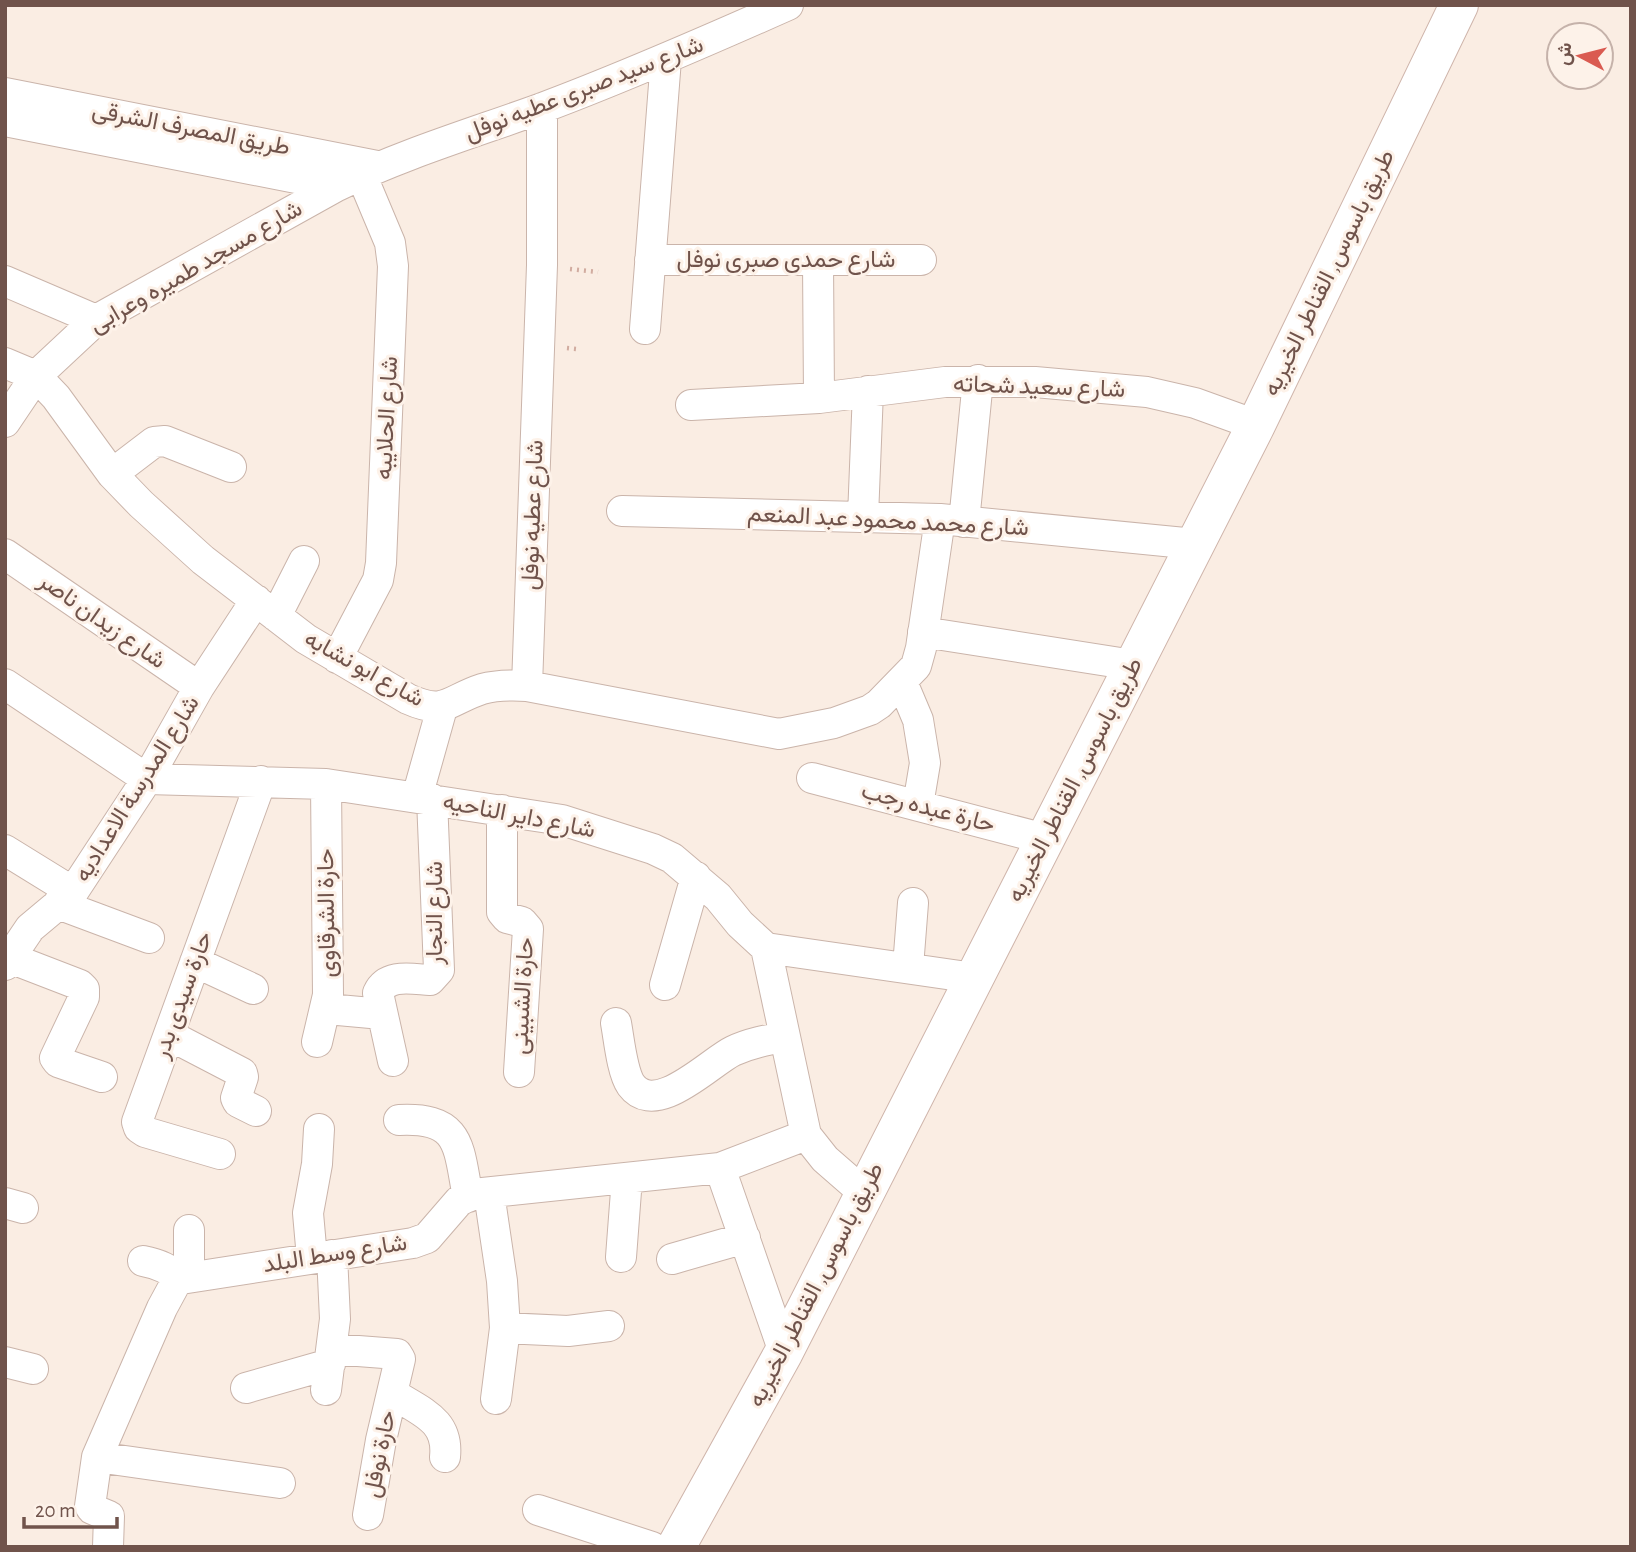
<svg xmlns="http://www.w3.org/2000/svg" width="1636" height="1552" font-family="'Alegreya Sans',Vazirmatn,sans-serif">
	<rect width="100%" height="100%" fill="#faede3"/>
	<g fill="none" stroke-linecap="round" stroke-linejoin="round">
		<g stroke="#cab4aa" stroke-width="32">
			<path id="street" d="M5,93l372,73
				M5,121l332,65
				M650,260h271
				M818,261l1,137
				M5,281l91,39
				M645,329l21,-270
				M5,363l31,13 20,21 56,77 29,30 62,56 103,79 102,60c38,17 40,1 74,-10 15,-4 30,-4 45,-3l252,48 55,-11 36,-13 9,-6 37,-38 5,-18 19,-129
				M691,405l128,-7 126,-16h90l112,10 48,11 61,22
				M5,422l31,-46 60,-56 241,-134c66,-32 136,-53 205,-78 83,-31 165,-67 246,-103
				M112,474l42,-32 11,-1 66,26
				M622,511l318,8 255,25
				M863,517l5,-126
				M964,522l14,-142
				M5,554l194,133
				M276,616l28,-55
				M923,632l210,33
				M337,658l41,-78 3,-17 12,-297 -3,-23 -29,-69
				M902,682l16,38 7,43 -7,42
				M5,684l142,95 179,5 236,36 91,29 19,9 46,39 22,27 26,24 208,30
				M527,686l15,-421v-157
				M812,778l233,61
				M417,797l25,-89
				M502,810v102l5,6 15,4 6,7 -9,143
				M5,850l68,42
				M58,904l91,34
				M766,948l40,187 19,24 39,34
				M10,958l70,27 4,4v8l-29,61 3,4 44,15
				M195,962l58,27
				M5,965l25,-37 43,-36 74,-113 52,-92 57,-87
				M908,967l5,-64
				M665,985l31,-108
				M327,1009l55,5
				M616,1023c3,16 6,49 15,62 25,34 79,-23 102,-34 17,-8 34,-11 52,-14
				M169,1035l73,38 1,4 -7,21 2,4 18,9
				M317,1042l11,-47 -2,-211
				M393,1061l-15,-68c9,-20 34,-14 52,-13l9,-10 -7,-171
				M399,1120c63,-3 59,27 69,77
				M220,1154l-75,-22 -6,-4 -2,-6 124,-341
				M720,1168l64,184
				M489,1193l13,88 3,47 -9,71
				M5,1203l18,5
				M189,1230v47
				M621,1257l6,-79
				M312,1258l-4,-45 9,-49 2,-35
				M672,1259l73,-21
				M143,1261c16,3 26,8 38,18
				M505,1328l63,3 41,-5
				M332,1349l65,5 3,5 -19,81 -13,75
				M5,1362l28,7
				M246,1388l84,-24
				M326,1390l9,-71 -3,-64
				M392,1393c28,19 57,26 53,64
				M97,1457l183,26
				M538,1510l114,37
				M108,1547l1,-31 -17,-7 -2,-3 7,-49 65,-149 13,-24 6,-5 232,-36 14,-5 32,-37 14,-7 247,-26 86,-33"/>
		</g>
		<g stroke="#cfb5ab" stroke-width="40">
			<path id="secondary" d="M676,1547l108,-195 472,-927 203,-420"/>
		</g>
		<path stroke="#d1aca0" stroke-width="4.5" stroke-dasharray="2 5" stroke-linecap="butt" d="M570,269l28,3
			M567,348l10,1"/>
		<use href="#street" stroke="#fff" stroke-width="30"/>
		<use href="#secondary" stroke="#fff" stroke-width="38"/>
	</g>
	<g text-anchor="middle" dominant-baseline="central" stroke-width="6" stroke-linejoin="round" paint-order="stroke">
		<g font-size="24" fill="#70534b" stroke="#fdf2e9">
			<text transform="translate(584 89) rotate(-21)">شارع سيد صبرى عطيه نوفل</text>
			<text transform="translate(191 129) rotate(11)">طريق المصرف الشرقى</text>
			<text x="786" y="260">شارع حمدى صبرى نوفل</text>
			<text transform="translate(196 267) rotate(-30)">شارع مسجد طميره وعرابى</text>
			<text transform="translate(1329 273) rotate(-64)">طريق باسوس, القناطر الخيريه</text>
			<text transform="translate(1039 387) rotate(2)">شارع سعيد شحاته</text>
			<text transform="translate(387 418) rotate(-87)">شارع الحلايبه</text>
			<text transform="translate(533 515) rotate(-88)">شارع عطيه نوفل</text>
			<text transform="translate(888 521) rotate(3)">شارع محمد محمود عبد المنعم</text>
			<text transform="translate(102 621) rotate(35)">شارع زيدان ناصر</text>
			<text transform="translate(364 669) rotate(29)">شارع ابو نشابه</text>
			<text transform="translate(1075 780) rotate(-63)">طريق باسوس, القناطر الخيريه</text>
			<text transform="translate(137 789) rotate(-58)">شارع المدرسة الاعداديه</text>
			<text transform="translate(928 808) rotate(15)">حارة عبده رجب</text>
			<text transform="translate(519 816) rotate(11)">شارع داير الناحيه</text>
			<text transform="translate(327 913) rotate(-91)">حارة الشرقاوى</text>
			<text transform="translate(435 913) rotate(-90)">شارع النجار</text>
			<text transform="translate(183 995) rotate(-70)">حارة سيدى بدر</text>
			<text transform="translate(523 996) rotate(-87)">حارة الشبينى</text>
			<text transform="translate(335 1254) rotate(-9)">شارع وسط البلد</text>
			<text transform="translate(816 1285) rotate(-63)">طريق باسوس, القناطر الخيريه</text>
			<text transform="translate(380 1454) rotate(-79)">حارة نوفل</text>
		</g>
	</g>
	<rect width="1636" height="1552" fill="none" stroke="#70534b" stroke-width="14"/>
	<g transform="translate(1580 56) rotate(277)"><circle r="33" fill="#fdf2e9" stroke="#c5b2aa" stroke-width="2"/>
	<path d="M0-5L12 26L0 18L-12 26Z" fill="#da5b51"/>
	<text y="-10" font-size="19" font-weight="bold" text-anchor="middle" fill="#70534b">ش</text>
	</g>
	<path d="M24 1517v10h93v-10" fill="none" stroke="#70534b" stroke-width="3.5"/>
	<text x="35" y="1517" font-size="21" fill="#70534b" stroke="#fdf2e9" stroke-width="5" paint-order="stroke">20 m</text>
</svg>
